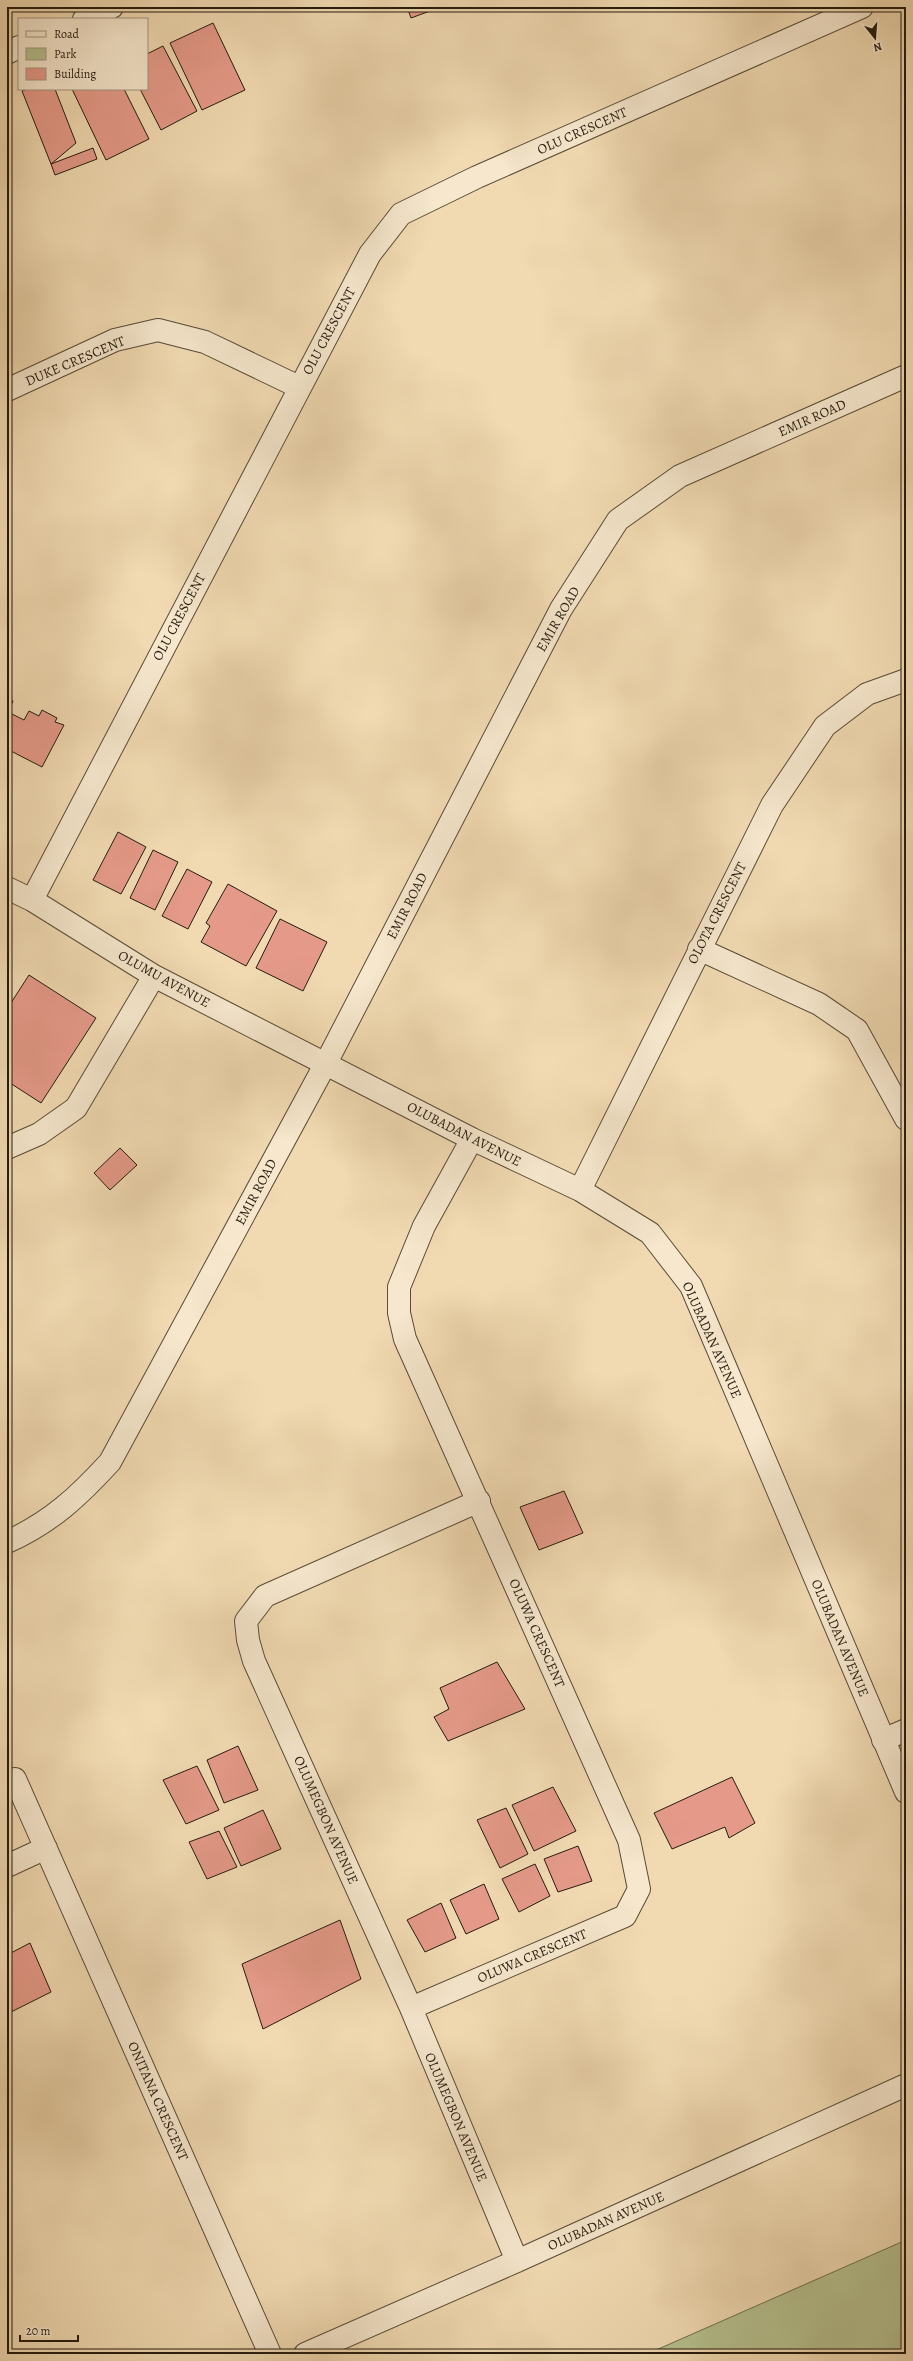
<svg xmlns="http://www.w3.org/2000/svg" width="913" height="2361" font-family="Alegreya,serif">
	<rect width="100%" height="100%" fill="#f1dab2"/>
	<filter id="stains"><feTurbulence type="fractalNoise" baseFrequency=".005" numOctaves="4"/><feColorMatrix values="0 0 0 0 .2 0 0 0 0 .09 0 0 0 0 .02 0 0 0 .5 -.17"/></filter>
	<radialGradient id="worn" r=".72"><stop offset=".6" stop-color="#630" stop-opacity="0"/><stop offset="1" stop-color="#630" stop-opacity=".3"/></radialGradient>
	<path fill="#b6c18f" stroke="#6e6e4e" d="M906,2240v114h-259z"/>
	<path fill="#e59a89" stroke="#251b0e" d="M407,7h34l-30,11z
		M213,23l32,67 -43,20 -32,-67z
		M163,46l34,65 -36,19 -21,-41h7v-35z
		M27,89h28l21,54 -25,21 -29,-73z
		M72,89h52l25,50 -43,21z
		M93,148l4,11 -42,16 -4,-11z
		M7,698l6,3 -5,11 16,8 5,-9 10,5 3,-6 15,8 -2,4 9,3 -22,42 -35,-18z
		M118,832l28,15 -25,47 -28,-14z
		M153,850l25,12 -23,48 -25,-12z
		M187,869l25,13 -24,47 -26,-13z
		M228,884l49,27 -31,55 -45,-24 9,-16 -4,-3z
		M280,919l47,23 -24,49 -47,-23z
		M29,975l67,43 -55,85 -34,-22v-72z
		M120,1148l17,17 -27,25 -16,-17z
		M564,1491l19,42 -44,17 -19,-43z
		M497,1662l28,47 -77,32 -14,-24 15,-8 -9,-21z
		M238,1746l20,44 -34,13 -17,-43z
		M197,1766l22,44 -33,14 -23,-44z
		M732,1777l23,46 -26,15 -4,-11 -53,22 -18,-36z
		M553,1787l23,44 -42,20 -22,-46z
		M506,1808l22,46 -28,14 -23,-48z
		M263,1810l18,39 -40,17 -17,-38z
		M219,1831l18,36 -30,12 -18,-37z
		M578,1846l14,35 -34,11 -14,-33z
		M535,1864l15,32 -31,16 -17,-33z
		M484,1884l15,35 -33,15 -16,-34z
		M441,1903l15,35 -31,14 -18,-32z
		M340,1920l21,59 -98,50 -21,-65z
		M30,1943l21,49 -44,22v-59z"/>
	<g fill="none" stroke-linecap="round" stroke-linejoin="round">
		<g stroke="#584b37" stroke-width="24">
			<path id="minor" d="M84,19l28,-12
				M7,53l12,-6
				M7,390l108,-50 43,-10 47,12 94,45
				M7,888l25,12 122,76 318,163 108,51 70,43 41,53 215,506
				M32,900l338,-646 31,-40 76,-37 385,-170
				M699,949l120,55 38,26 49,89
				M7,1148l32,-14 37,-26 78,-132
				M580,1190l192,-385 53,-79 42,-32 39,-14
				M479,1501l-214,95 -19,25 2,19 6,21 157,347 106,253
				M7,1542c43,-19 72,-46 103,-80l216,-399 235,-454 57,-89 62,-44 226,-100
				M883,1740l23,-10
				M15,1779l255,575
				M7,1866l39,-18
				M411,2008l214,-92 14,-27 -10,-49 -224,-501 -6,-26v-26l25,-61 48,-87
				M305,2354l212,-93 389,-176"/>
		</g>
		<use href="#minor" stroke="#f6e7cd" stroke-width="22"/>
	</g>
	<g text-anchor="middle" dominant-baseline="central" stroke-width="3.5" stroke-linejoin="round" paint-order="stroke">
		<g font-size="14" fill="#251b0e" stroke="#f6e7cd">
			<text transform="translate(582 131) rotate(-24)">OLU CRESCENT</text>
			<text transform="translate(329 331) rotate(-62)">OLU CRESCENT</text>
			<text transform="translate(75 361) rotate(-23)">DUKE CRESCENT</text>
			<text transform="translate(812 418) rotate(-24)">EMIR ROAD</text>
			<text transform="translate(179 617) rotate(-62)">OLU CRESCENT</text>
			<text transform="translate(558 619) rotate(-60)">EMIR ROAD</text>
			<text transform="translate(407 906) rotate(-63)">EMIR ROAD</text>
			<text transform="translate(717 913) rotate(-63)">OLOTA CRESCENT</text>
			<text transform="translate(164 979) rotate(29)">OLUMU AVENUE</text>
			<text transform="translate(464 1134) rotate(27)">OLUBADAN AVENUE</text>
			<text transform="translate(256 1192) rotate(-62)">EMIR ROAD</text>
			<text transform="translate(712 1340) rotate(66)">OLUBADAN AVENUE</text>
			<text transform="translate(537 1633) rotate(66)">OLUWA CRESCENT</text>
			<text transform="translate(840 1638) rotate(67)">OLUBADAN AVENUE</text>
			<text transform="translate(326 1820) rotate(66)">OLUMEGBON AVENUE</text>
			<text transform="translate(532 1956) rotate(-23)">OLUWA CRESCENT</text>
			<text transform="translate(158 2101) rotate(66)">ONITANA CRESCENT</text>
			<text transform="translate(456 2117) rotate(67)">OLUMEGBON AVENUE</text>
			<text transform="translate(606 2221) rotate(-24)">OLUBADAN AVENUE</text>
		</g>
	</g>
	<rect width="913" height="2361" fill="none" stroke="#f1dab2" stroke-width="24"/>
	<rect x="8" y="8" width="897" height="2345" fill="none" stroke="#251b0e" stroke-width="2"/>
	<rect x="12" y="12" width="889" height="2337" fill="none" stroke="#251b0e"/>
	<rect x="18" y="18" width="130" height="72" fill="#f6e7cd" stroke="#a29581"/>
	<rect x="26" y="31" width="20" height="6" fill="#f6e7cd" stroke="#a29581"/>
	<text x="54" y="38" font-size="12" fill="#251b0e">Road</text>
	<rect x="26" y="48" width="20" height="12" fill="#b6c18f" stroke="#a29581"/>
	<text x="54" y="58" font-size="12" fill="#251b0e">Park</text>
	<rect x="26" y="68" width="20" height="12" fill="#e59a89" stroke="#a29581"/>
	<text x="54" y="78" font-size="12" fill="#251b0e">Building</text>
	<g transform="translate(875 38) rotate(163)" stroke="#f6e7cd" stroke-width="3" paint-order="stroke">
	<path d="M0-3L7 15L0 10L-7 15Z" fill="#251b0e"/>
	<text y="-6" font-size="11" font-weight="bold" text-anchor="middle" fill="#251b0e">N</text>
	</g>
	<path d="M20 2335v6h58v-6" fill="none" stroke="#251b0e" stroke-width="2"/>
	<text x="26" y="2335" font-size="12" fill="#251b0e" stroke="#f6e7cd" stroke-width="3" paint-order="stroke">20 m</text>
	<rect width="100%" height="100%" filter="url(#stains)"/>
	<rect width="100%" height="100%" fill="url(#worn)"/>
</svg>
